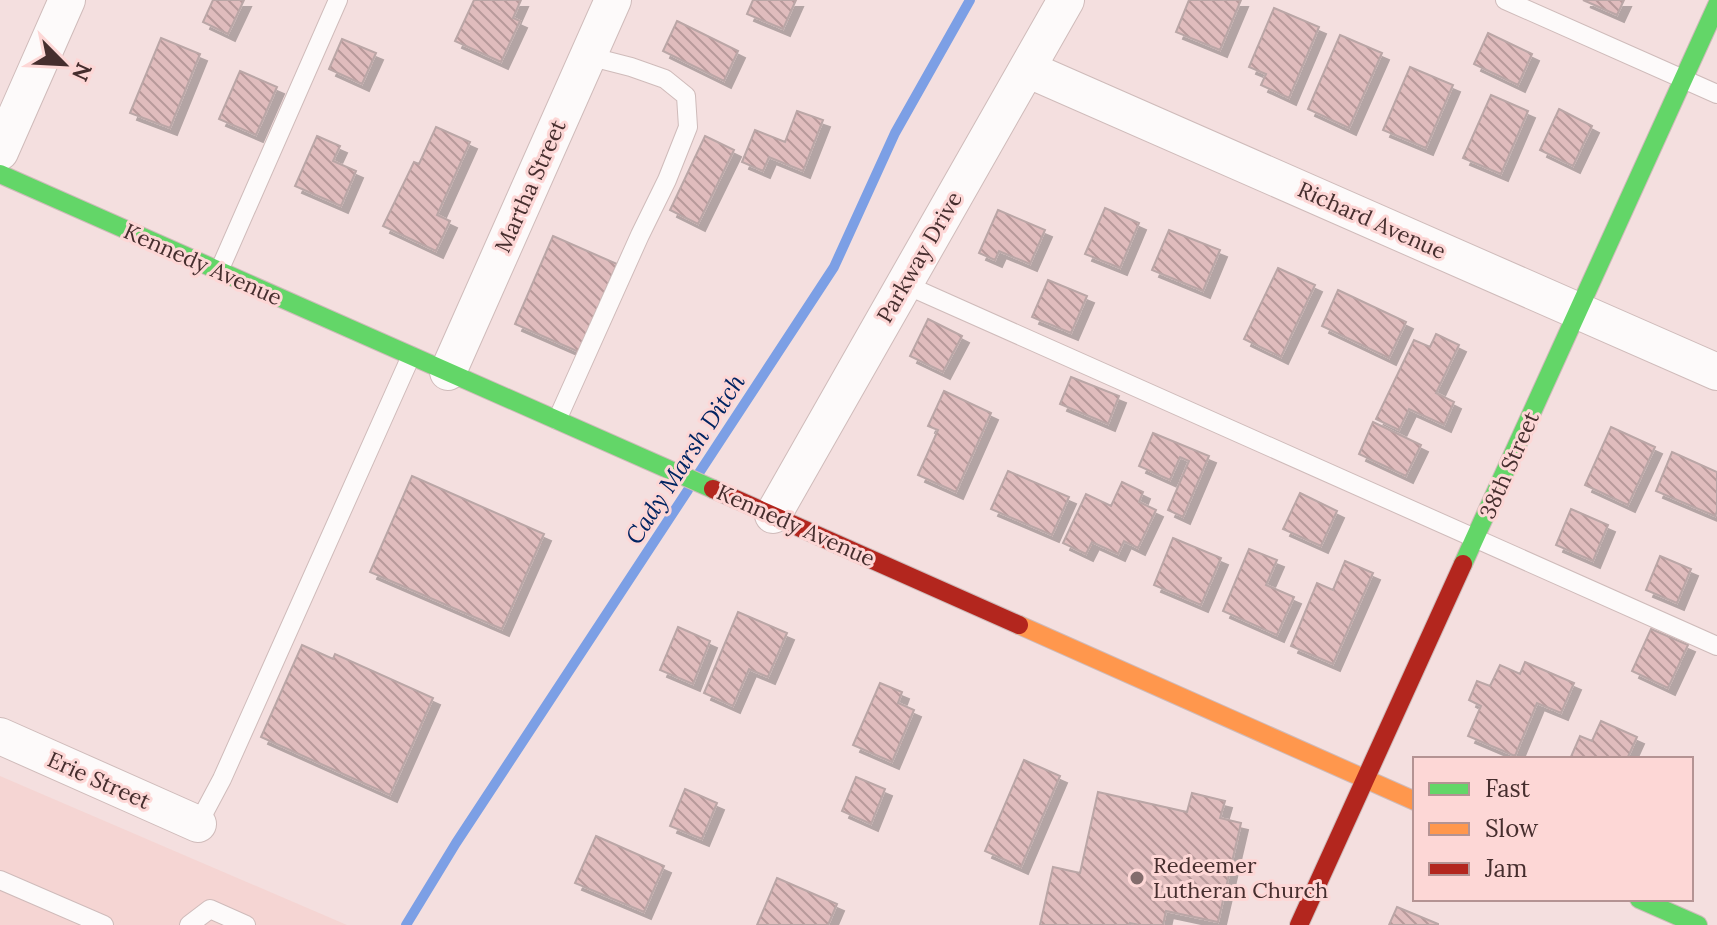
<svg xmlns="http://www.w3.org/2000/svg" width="1717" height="925" font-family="Lora,serif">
	<defs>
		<pattern id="building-back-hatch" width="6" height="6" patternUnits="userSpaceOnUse" patternTransform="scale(2)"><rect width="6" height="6" fill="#e0bcbd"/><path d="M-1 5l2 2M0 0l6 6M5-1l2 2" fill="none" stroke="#b7999a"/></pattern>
		<filter id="shadow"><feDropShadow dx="7" dy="7" stdDeviation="0" flood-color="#0004"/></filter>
	</defs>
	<rect width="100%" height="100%" fill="#f4dfdf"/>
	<path fill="#f5d5d3" d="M0,776l347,149h-347z"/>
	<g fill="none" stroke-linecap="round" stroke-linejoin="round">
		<path stroke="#7c9fe5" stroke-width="10" d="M699,473l135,-206 61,-134 75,-133
			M406,925l50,-82 232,-353"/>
	</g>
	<path fill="url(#building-back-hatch)" stroke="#baa6a6" stroke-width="2" filter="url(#shadow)" d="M213,0h31l-16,34 -25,-12z
		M474,0h47l-8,18 7,3 -19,41 -46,-21z
		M753,0h43l-13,29 -36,-15z
		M1189,0h52l-21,50 -44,-18z
		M1583,0h41l-7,15z
		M1274,8l45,19 -30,71 -28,-13 5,-11 -17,-7z
		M677,21l61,30 -14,30 -61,-30z
		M1488,33l44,21 -14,31 -44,-21z
		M1340,35l42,18 -33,75 -41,-19z
		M161,38l39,16 -30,74 -40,-15z
		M342,39l34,14 -14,31 -33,-15z
		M1410,67l43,18 -27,63 -43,-18z
		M240,71l37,16 -21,48 -37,-16z
		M1491,95l37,16 -27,63 -38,-16z
		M1559,109l33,17 -19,40 -33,-16z
		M797,111l26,9 -20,51 -34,-14 -6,14 -21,-9 13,-32 30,12z
		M436,127l34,15 -33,73 13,6 -14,30 -53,-25 31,-64 5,2z
		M317,136l23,10 -7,15 23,10 -15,35 -46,-20z
		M705,136l29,14 -36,74 -28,-14z
		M1105,208l34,15 -19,45 -35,-14z
		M998,210l47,20 -15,34 -31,-13 -4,9 -16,-7z
		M1169,230l51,20 -17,41 -51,-21z
		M553,236l64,28 -38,88 -64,-28z
		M1278,268l37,17 -34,72 -37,-18z
		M1048,280l39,16 -16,37 -39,-16z
		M1338,290l68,32 -17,36 -67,-32z
		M928,319l34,17 -19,36 -33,-16z
		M1436,334l23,11 -23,48 18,9 -10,23 -35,-16 -10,21 -23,-11 38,-79 16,7z
		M1071,377l48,19 -11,28 -48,-20z
		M944,391l47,22 -35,79 -38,-17 20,-45 -10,-4z
		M1373,422l48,23 -15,31 -47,-22z
		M1611,427l44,20 -27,58 -43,-20z
		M1153,433l56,23 -26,61 -15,-7 21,-49 -9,-4 -10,23 -31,-14z
		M1672,452l45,20v39l-2,5 -59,-25z
		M1008,471l61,26 -17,38 -61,-26z
		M412,476l132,58 -42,95 -132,-57z
		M1122,482l21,10 -4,10 17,8 -18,38 -14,-7 -6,13 -26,-12 -6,12 -23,-11 23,-49 25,12z
		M1300,493l37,18 -16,35 -38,-17z
		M1571,509l37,16 -15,36 -37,-16z
		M1173,538l48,20 -20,47 -47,-20z
		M1249,549l28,11 -11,25 28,12 -17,38 -54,-24z
		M1660,556l31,13 -14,34 -31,-13z
		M1345,561l28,12 -40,91 -42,-18 26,-63 16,7z
		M738,612l49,21 -19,44 -19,-8 -16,37 -29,-13z
		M678,627l32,14 -17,43 -33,-14z
		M1651,629l37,16 -20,43 -36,-17z
		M302,645l31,14 2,-5 98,44 -43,97 -129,-58z
		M1525,662l49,21 -13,30 -24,-10 -22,53 -47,-20 13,-30 -12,-6 8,-19 13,5 10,-21 20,9z
		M880,683l22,9 -4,11 16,7 -22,52 -39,-17z
		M1601,721l36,16 -10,22h-57l10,-23 12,5z
		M1024,760l36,16 -39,91 -36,-16z
		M856,777l29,12 -14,35 -29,-13z
		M685,789l32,14 -15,36 -32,-13z
		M1098,792l89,20 5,-19 33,8 -5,17 21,5 -23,99 -52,-11 -3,14h-24l-9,-2v2h-90l13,-58 27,6z
		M596,836l68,30 -20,46 -69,-29z
		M777,878l60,26 -9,21h-71z
		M1397,907l41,17v1h-49z"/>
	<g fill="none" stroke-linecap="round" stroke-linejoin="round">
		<g stroke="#cfbbba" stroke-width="20">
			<path id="lane" d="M1505,0l212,94
				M219,271l119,-271
				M904,284l813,362
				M557,420l83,-185 27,-55 21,-53 -2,-31 -21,-17 -34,-12 -43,-11
				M198,824l24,-45 189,-423
				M0,880l104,45
				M189,925l21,-16 36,16"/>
		</g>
		<g stroke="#cfbbba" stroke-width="38">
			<path id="street" d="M1027,69l690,303
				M0,152l67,-152
				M448,372l165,-372
				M773,515l293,-515
				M0,736l198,88"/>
		</g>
		<g stroke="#cfbbba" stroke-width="20">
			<path id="fast" d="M0,174l713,315
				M1463,564l254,-559
				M1639,899l59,26"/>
		</g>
		<g stroke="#cfbbba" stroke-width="20">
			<path id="slow" d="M1019,625l396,176"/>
		</g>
		<g stroke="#cfbbba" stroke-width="20">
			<path id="jam" d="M713,489l306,136
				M1299,925l164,-361"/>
		</g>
		<use href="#lane" stroke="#fdfafa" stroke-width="18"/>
		<use href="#street" stroke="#fdfafa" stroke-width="36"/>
		<use href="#fast" stroke="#63d668" stroke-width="18"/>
		<use href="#slow" stroke="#ff974d" stroke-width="18"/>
		<use href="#jam" stroke="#b3261e" stroke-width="18"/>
	</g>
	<circle fill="#836c6c" stroke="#fdd7d6" stroke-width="3" cx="1137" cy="878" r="8"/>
	<g text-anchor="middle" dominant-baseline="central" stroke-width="6" stroke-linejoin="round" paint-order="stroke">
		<g font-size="22" fill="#462e2e" stroke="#fdd7d6">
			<text transform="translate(530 186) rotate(-66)">Martha Street</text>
			<text transform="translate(1372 220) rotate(24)">Richard Avenue</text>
			<text transform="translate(919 257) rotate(-60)">Parkway Drive</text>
			<text transform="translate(203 264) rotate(24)">Kennedy Avenue</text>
			<text transform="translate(1509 465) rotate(-66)">38th Street</text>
			<text transform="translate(796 525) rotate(24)">Kennedy Avenue</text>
			<text transform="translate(99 780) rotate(24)">Erie Street</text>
		</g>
		<g font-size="22" fill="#462e2e" stroke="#fdd7d6" text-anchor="start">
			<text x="1153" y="865">Redeemer<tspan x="1153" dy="25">Lutheran Church</tspan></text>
		</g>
		<g font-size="24" font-style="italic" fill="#012462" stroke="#fdd7d6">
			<text transform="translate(685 459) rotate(-57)">Cady Marsh Ditch</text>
		</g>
	</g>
	<rect x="1413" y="757" width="280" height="144" fill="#fdd7d6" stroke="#b49393" stroke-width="2"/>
	<rect x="1429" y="783" width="40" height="12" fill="#63d668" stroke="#b49393" stroke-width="2"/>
	<text x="1485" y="797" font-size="24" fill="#462e2e">Fast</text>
	<rect x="1429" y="823" width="40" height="12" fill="#ff974d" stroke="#b49393" stroke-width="2"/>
	<text x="1485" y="837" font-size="24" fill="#462e2e">Slow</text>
	<rect x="1429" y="863" width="40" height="12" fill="#b3261e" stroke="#b49393" stroke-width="2"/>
	<text x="1485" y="877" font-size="24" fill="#462e2e">Jam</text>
	<g transform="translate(64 64) rotate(114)" stroke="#fdd7d6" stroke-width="6" paint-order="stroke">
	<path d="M0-6L14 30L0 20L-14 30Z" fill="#462e2e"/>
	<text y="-12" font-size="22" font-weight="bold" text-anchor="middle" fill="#462e2e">N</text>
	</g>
</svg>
